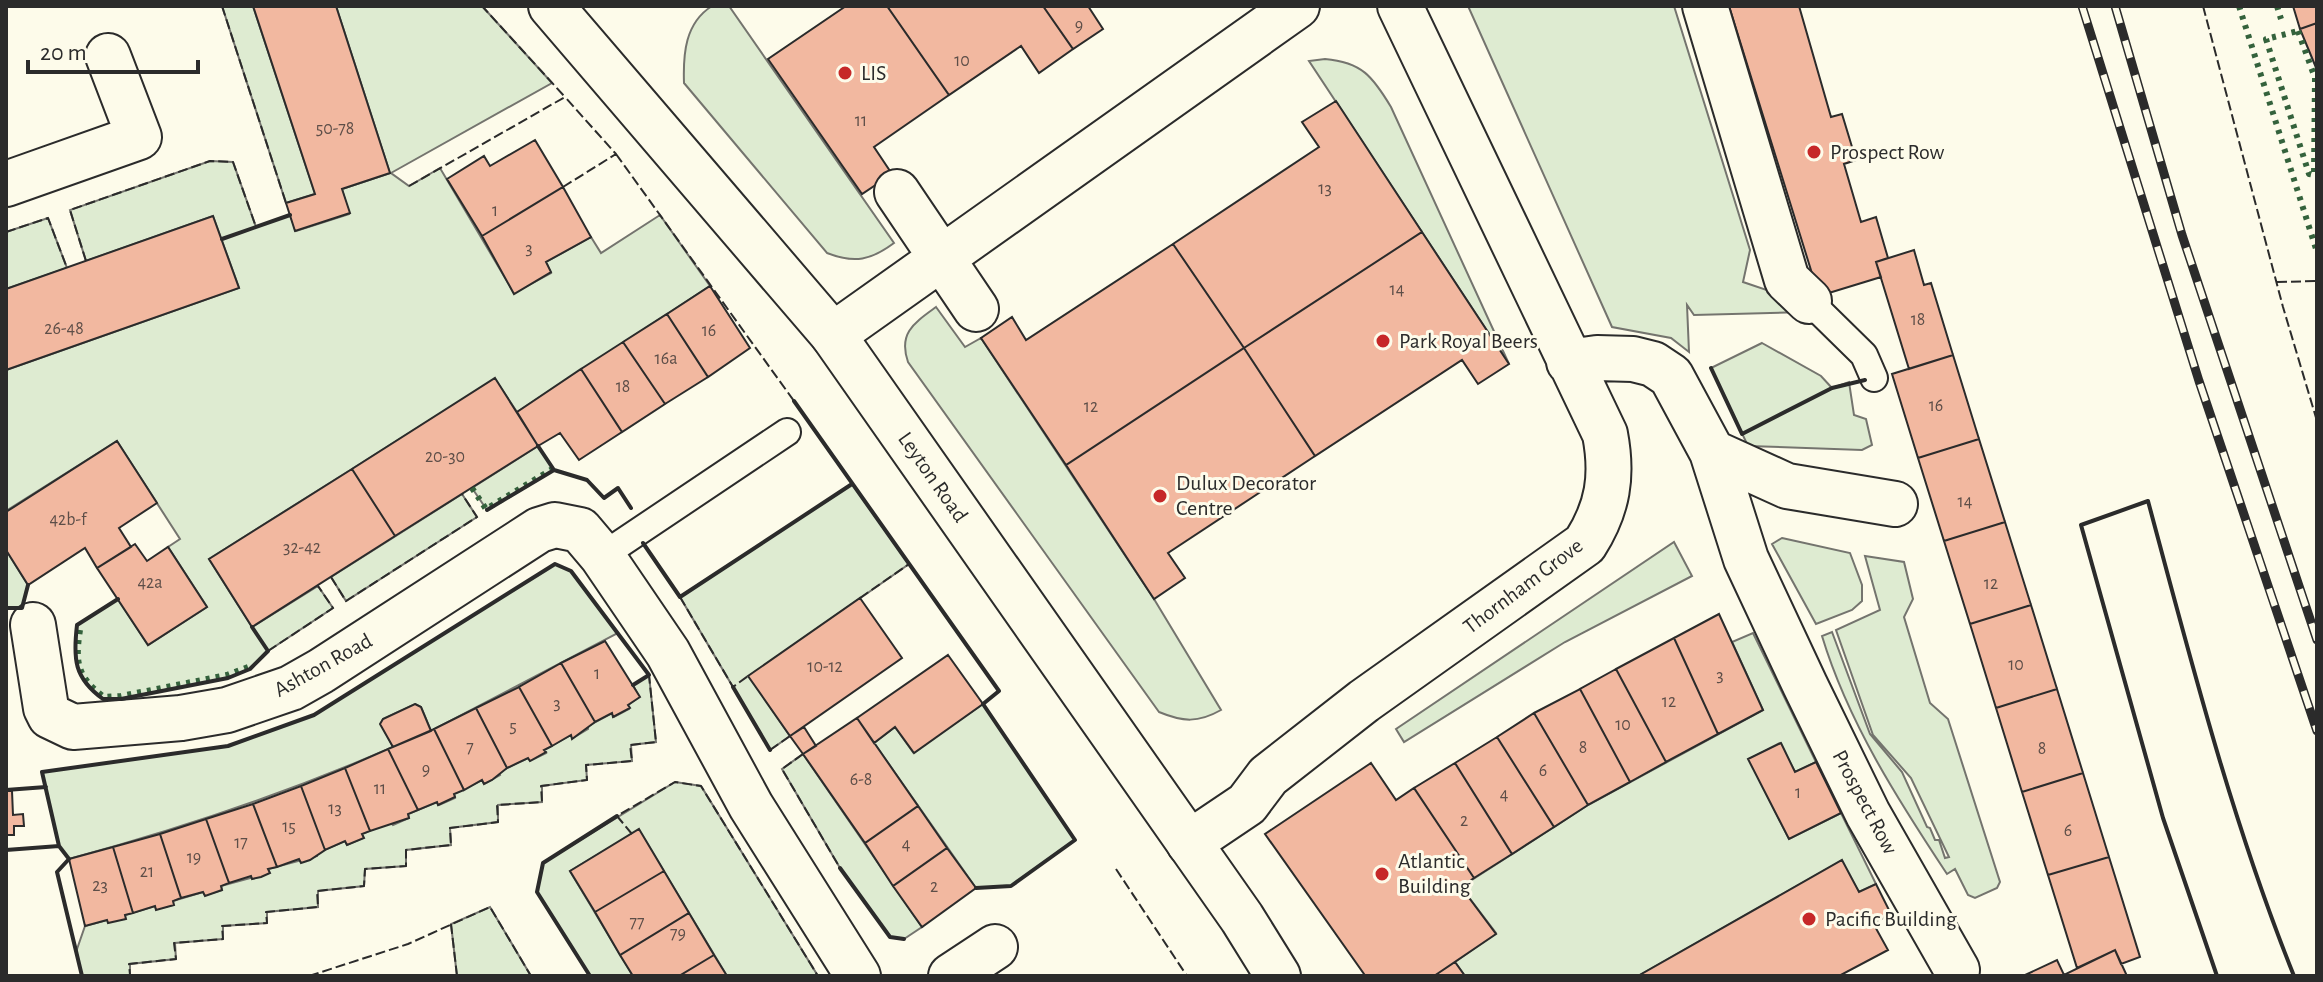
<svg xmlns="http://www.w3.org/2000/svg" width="2323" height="982" font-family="'Alegreya Sans',sans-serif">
	<rect width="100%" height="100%" fill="#fdfbea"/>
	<path fill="#deebd1" stroke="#74746e" stroke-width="2" d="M222,6h31l62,188 -29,9z
		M336,6h146l70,77 -161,90 18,13 31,-18 74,125 37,-20 -5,-11 45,-25 10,16 59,-38 50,71 -193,126 -22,-33 -286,180 43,68 66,-41 15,22 -65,43 -18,18 -22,9 -107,21h-18c-29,-22 -29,-40 -26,-74l41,-26 30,46 59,-38 -39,-60 12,-8 -63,-98 -111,70v-141l233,-82 -26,-72 -127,45 -16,-51 140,-49 23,1 23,65 34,-12 6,16 53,-17 -7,-25 48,-16z
		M712,6h17l165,237c-23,17 -39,21 -67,10l-143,-170c-1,-29 1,-60 28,-77z
		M1468,6h206l76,244 -7,32 53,18 7,12 -109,3 -7,-10 2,47 -18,-14 -59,-11z
		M1325,59c37,3 48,18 66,48l118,257 -200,-303z
		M48,218l19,50 -61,21v-57z
		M936,307l29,40 16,-9 173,261 67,111c-23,13 -38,12 -62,2l-251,-350c-10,-29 6,-39 28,-55z
		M1762,343l59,33 11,12 17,-6 5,33 12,4 6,26 -10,5 -114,-4 -37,-78z
		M538,446l16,24 -67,40 -15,-22z
		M852,484l57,80 -160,112 41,60 -20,14 -90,-153z
		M462,494l15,23 -131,84 -15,-24z
		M1782,538l68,15 12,32v16l-10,9 -36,14 -44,-80z
		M1674,542l18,34 -127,66 -161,100 -8,-13z
		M6,550l22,35 -6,23h-16z
		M1865,556l39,6 9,37 -9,18 26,86 18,16 52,163 -3,6 -22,10 -7,-3 -13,-26 -8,5c-49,-74 -99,-152 -125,-238l10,-4 38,102 32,38 25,55 3,1 5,12h4l6,18 4,-1 -38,-79 -38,-43 -37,-105 44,-20z
		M555,564l16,7 47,62 -187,98 -10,-24 -6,-3 -32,15 -2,5 12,23c-106,46 -213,82 -324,112l-10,-13 -17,-74 186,-26 86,-31z
		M1753,633l63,129 -21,10 -15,-29 -31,16 40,80 52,-26 35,71 -17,8 -18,-31 -203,115h-173l-10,-14 41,-29 -35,-46 127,-82 175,-95 -31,-68z
		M649,675l7,67 -25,3 1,16 -46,4 1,15 -45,6v16l-44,3v17l-48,6 1,17 -45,5v16l-41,3 -1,17 -46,5v16l-51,5v11l-44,3v13l-48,4 1,16 -46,5v11l-48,1 -6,-24 9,-26 22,-6 18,-1v-4l30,-9 1,3 17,-4v-4l30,-9 2,3 17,-5 -1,-4 48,-13 -1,-4 49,-13v-3l28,-12 2,4 16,-7 -1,-4 28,-12 3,3 16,-7 -1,-4 29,-12 2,3 16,-7 -1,-4 28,-14 2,4 16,-9 -1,-3 29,-14 2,3 16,-8 -2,-3 27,-15 2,3 15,-9v-3l24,-13 2,4 15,-8 -1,-4 11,-8 -6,-12z
		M983,704l92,136 -64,46 -35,2 -102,-145 21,-16 18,25z
		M803,754l119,173 -18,12 -14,-2 -50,-69 -58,-99z
		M675,782l26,4 117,190h-91l-88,-146 -69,41 63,105h-43l-53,-84 6,-29z
		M490,907l41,69h-74l-6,-52z"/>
	<path fill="#f2b8a0" stroke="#2b2b2b" stroke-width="2" d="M253,6h83l54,167 -48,16 8,24 -55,18 -9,-28 29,-9z
		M846,6h41l62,89 -75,52 18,27 -30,20 -94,-135z
		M887,6h156l30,43 -34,24 -18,-27 -72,49z
		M1043,6h45l15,23 -30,20z
		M1729,6h70l32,111 11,-3 14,46 -12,4 17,58 15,-5 12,41 -12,4 5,15 -62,19z
		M2293,6h24v17l-17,6z
		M2317,23v47l-17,-41z
		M1336,101l86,131 -178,116 -71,-104 146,-97 -17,-25z
		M535,140l28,47 -81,49 -35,-57 37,-23 6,10z
		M563,187l28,50 -45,25 5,10 -37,22 -32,-58z
		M213,216l26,72 -233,82v-81z
		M1422,232l87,132 -31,20 -16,-24 -147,96 -71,-108z
		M1173,244l71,104 -178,117 -85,-127 31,-21 14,23z
		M1914,250l10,35 7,-2 22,72 -44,14 -33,-107z
		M710,286l40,62 -42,29 -41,-63z
		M667,314l41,63 -43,27 -42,-62z
		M623,342l42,62 -43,28 -41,-63z
		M1244,348l71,108 -147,97 17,25 -31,21 -88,-134z
		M1953,355l26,84 -61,19 -26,-84z
		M581,369l41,63 -43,28 -19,-27 -22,13 -21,-34z
		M495,378l43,68 -143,90 -43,-67z
		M1979,439l26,83 -61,19 -26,-83z
		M117,441l40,62 -38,25 12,19 -34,21 -12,-20 -57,37 -22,-35v-38z
		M352,469l43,67 -143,91 -43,-68z
		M2005,522l26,83 -61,19 -26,-83z
		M135,544l12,17 21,-14 39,60 -59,38 -51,-77z
		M860,598l42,60 -112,78 -42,-60z
		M2031,605l26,84 -61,19 -26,-84z
		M1719,614l44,96 -45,24 -44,-96z
		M1674,638l44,96 -52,28 -50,-93z
		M605,641l35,56 -12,8 2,3 -17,9 -1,-4 -17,9 -34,-59z
		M948,655l35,49 -69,49 -19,-26 -21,16 -17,-25z
		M561,663l34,59 -23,17 -1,-4 -19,11 -33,-59z
		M1616,669l50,93 -36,20 -50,-93z
		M519,687l33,59 -8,4 2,2 -16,9 -2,-3 -21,10 -31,-60z
		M1580,689l50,93 -42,23 -54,-92z
		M2057,689l26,84 -61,19 -26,-84z
		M415,704l6,3 10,24 -38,16 -13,-23 3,-5z
		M476,708l31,60 -15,12 -8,4 -2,-4 -18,10 -30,-61z
		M1534,713l54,92 -34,22 -57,-90z
		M857,718l61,88 -53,37 -62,-89z
		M804,727l12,19 -13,8 -13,-18z
		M434,729l30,61 -10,4 1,3 -17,8 -1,-3 -19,8 -30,-61z
		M1497,737l57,90 -42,27 -57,-91z
		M1781,743l14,29 21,-10 25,51 -52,26 -41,-80z
		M388,749l30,61 -10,4 1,4 -39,13 -25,-63z
		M1371,763l25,37 18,-12 60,90 -13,9 35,47 -62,42h-73l3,-2 -99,-140z
		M1455,763l57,91 -38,24 -60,-90z
		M345,768l25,63 -8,3 2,4 -17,7 -2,-4 -20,9 -24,-64z
		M2083,773l26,84 -61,18 -26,-83z
		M301,786l24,64 -15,10 -9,3 -2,-4 -22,8 -24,-63z
		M6,791h6l1,24 10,-1 1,12h-10v9h-8z
		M253,804l24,63 -9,2 2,4 -9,4 -9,2 -1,-3 -22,7 -23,-64z
		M918,806l29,42 -54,38 -28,-43z
		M206,819l23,64 -8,3 1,4 -17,6 -2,-4 -22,6 -21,-64z
		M639,829l25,42 -69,41 -25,-41z
		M160,834l21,64 -8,3 1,4 -18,5 -1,-4 -22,7 -20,-66z
		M113,847l20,66 -8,2 1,4 -18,4 -1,-3 -22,6 -16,-67z
		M947,848l29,40 -54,39 -29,-41z
		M2109,857l31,100 -19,7 -6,-14 -38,18 -29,-93z
		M1842,860l17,32 17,-8 15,30 -18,9 15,27 -49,26h-201z
		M664,871l25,42 -69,42 -25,-43z
		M689,913l25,42 -35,21h-46l-13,-21z
		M2115,950l12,26h-104l34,-16 7,15z
		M714,955l13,21h-48z
		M1455,962l10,14h-31z"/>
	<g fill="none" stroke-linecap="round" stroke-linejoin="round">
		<g stroke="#2b2b2b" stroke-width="30">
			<path id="lane" d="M1809,301l55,54 10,23
				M602,556l185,-124"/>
		</g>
		<g stroke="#2b2b2b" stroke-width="48">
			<path id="street" d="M1705,6l82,274 22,21
				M6,184l133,-47 -31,-81
				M897,192l79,117
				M833,335l464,-329
				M1569,362l28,-4 36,1 20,5 18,12 41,76 34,107 59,126 63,129 89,156
				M1712,452l75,34 108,18
				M33,625l13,83 4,8 23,11 108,-9 46,-8 64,-22 30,-17 218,-141 16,-5 25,5 22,26 66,97 83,153 107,170
				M1189,843l58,-39 21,-28 96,-75 221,-157c23,-36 28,-68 20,-110l-205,-428
				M951,976l44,-29"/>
		</g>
		<g stroke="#2b2b2b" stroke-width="48">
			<path id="primary" d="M551,6l282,329 409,583 36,58"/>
		</g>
		<use href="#lane" stroke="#fdfbea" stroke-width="26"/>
		<use href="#street" stroke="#fdfbea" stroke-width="44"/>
		<use href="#primary" stroke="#fdfbea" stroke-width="44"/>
		<g stroke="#2b2b2b" stroke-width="9">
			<path id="rail" d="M2082,6l117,375 118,350
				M2115,6l67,229 135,405"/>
		</g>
		<use href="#rail" stroke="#fdfbea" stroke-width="6" stroke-dasharray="18" stroke-linecap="butt"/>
		<path stroke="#34623c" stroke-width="6" stroke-dasharray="4 6" stroke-linecap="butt" d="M2239,6l78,246
			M2277,6l4,13
			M2298,31l17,47 -1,97 -5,-1 -43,-135z
			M472,488l14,21 68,-41
			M80,630c-5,33 -3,46 24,67l17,-1 106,-21 21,-8"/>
		<path stroke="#2b2b2b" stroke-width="2" stroke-dasharray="10 4" stroke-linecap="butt" d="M222,6l64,197
			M2203,6l80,301 34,114
			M616,154l178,247
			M409,186l156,-89 -83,-91
			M563,187l53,-33 -51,-57
			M6,232l42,-14 19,50
			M86,261l-16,-51 140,-49 23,1 23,65
			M2277,282l39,-1
			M331,577l15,24 131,-84 -15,-23
			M680,597l53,90 15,-11
			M860,598l49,-34
			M268,651l65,-43 -15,-22
			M770,750l20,-14
			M803,754l-21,15 58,99
			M632,834l-15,-18 58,-34 26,4 117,190
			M1116,869l71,107
			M451,924l6,52
			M76,952l6,24
			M126,976l4,-1 -1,-11 47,-5 -2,-16 49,-4 -1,-13 45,-3 -1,-11 52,-5 -1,-16 47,-5 1,-17 41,-3v-16l45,-5 -1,-17 48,-6 -1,-17 45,-3 -1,-16 46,-6 -1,-15 46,-4 -2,-16 26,-3 -7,-67
			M309,976l99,-32 82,-37 41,69"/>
		<path stroke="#2b2b2b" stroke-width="4" d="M222,239l68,-24
			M1711,368l31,66 90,-46 33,-8
			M794,401l205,290 -16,13 92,136 -64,46 -35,2
			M538,446l16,24 33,10 17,18 14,-10 13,20
			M487,510l67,-40
			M643,543l37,54 172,-113
			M118,599l-41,26c-4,34 -3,53 26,74h18l107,-21 22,-9 18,-18 -16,-24
			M6,608h16l6,-23
			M733,687l37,63
			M6,790l40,-3
			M6,850l53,-4
			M840,868l50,69 14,2
			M82,976l-25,-104 12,-13 -10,-13 -17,-74 186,-26 86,-31 241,-151 16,7 78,104 -16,10
			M590,976l-53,-84 6,-29 74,-47
			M2217,976l-54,-158 -82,-293 67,-24c43,160 84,321 146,475"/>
	</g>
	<g fill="#c62828" stroke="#fdfbea" stroke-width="3">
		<circle cx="845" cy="73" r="8"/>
		<circle cx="1814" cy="152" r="8"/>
		<circle cx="1383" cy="341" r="8"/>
		<circle cx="1160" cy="496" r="8"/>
		<circle cx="1382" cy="874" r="8"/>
		<circle cx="1809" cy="919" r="8"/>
	</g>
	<g text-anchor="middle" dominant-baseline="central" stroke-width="6" stroke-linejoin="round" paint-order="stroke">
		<g font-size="18" fill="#5d4e48">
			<text x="1079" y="26">9</text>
			<text x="962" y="61">10</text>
			<text x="861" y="121">11</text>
			<text x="335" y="129">50-78</text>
			<text x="1325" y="189">13</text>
			<text x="495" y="211">1</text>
			<text x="529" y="249">3</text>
			<text x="1397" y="290">14</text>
			<text x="1918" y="320">18</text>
			<text x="64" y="329">26-48</text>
			<text x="709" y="331">16</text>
			<text x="666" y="359">16a</text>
			<text x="623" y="387">18</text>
			<text x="1936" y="406">16</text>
			<text x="1091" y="407">12</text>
			<text x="445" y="457">20-30</text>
			<text x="1965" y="502">14</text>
			<text x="68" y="520">42b-f</text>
			<text x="302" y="548">32-42</text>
			<text x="150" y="583">42a</text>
			<text x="1991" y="584">12</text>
			<text x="2016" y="665">10</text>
			<text x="825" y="667">10-12</text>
			<text x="597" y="674">1</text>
			<text x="1720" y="676">3</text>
			<text x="1669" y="702">12</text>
			<text x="557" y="704">3</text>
			<text x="1623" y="725">10</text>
			<text x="513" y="727">5</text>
			<text x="470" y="748">7</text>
			<text x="1583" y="748">8</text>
			<text x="2042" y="749">8</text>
			<text x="426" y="770">9</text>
			<text x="1543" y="771">6</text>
			<text x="861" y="780">6-8</text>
			<text x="380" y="789">11</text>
			<text x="1798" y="793">1</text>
			<text x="1504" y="795">4</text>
			<text x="335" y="809">13</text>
			<text x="1464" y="821">2</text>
			<text x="289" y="827">15</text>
			<text x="2068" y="831">6</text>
			<text x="241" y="843">17</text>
			<text x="906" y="845">4</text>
			<text x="194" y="858">19</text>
			<text x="147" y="872">21</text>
			<text x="100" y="886">23</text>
			<text x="934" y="887">2</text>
			<text x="637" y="923">77</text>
			<text x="678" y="934">79</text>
		</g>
		<g font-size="22" fill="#2b2b2b" stroke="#fdfbea" text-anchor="start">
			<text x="861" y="73">LIS</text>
			<text x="1830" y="152">Prospect Row</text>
			<text x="1399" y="341">Park Royal Beers</text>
			<text x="1176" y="483">Dulux Decorator<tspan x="1176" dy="25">Centre</tspan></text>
			<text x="1398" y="861">Atlantic<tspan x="1398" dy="25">Building</tspan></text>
			<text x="1825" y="919">Pacific Building</text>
		</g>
		<g font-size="22" fill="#2b2b2b" stroke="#fdfbea">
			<text transform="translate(933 477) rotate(55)">Leyton Road</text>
			<text transform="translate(1523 586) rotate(-37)">Thornham Grove</text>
			<text transform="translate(323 665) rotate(-29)">Ashton Road</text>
			<text transform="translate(1865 802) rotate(62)">Prospect Row</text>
		</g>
	</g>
	<rect width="2323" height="982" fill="none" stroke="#2b2b2b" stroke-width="16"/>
	<path d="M28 60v12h170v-12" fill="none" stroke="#2b2b2b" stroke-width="4"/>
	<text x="40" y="60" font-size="24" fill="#2b2b2b" stroke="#fdfbea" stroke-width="6" paint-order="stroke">20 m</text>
</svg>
